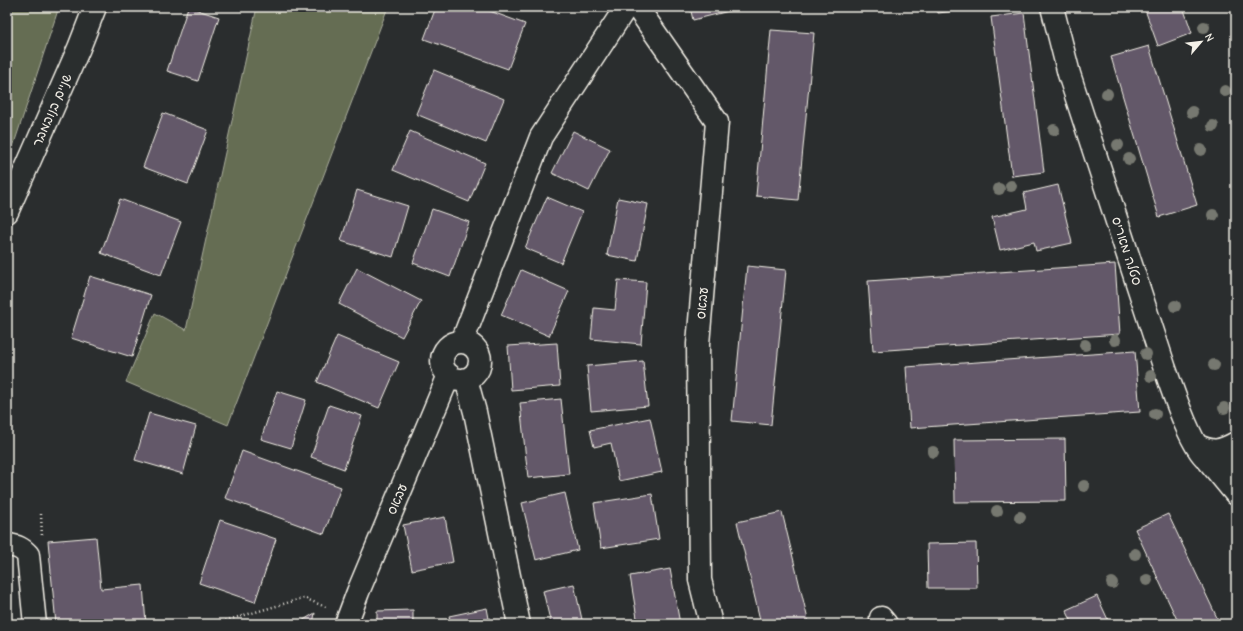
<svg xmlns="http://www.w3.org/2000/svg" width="1243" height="631" font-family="'Comic Neue','Playpen Sans Hebrew',sans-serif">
	<rect width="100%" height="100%" fill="#2a2d2e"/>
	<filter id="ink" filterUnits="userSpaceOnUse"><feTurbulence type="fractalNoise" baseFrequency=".025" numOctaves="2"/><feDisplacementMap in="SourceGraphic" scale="8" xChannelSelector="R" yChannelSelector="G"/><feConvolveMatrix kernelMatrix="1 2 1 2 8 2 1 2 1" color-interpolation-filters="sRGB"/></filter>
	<g filter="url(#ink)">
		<path fill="#656d53" stroke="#acaf9e" d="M7,7h52l-52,158z
			M257,7h131l-160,418 -102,-43 29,-69 31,17z"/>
		<path fill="#645969" stroke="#f4f1e8" d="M188,7l31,10 -21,64 -31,-10z
			M436,7h43l46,17 -17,45 -84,-30z
			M690,7h38l1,4 -36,9z
			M937,7h27v3l-26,3z
			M1144,7h39l9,26 -34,13z
			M1024,13l20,159 -32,4 -21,-159z
			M771,30l43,3 -16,167 -42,-4z
			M1149,46l48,159 -38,12 -48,-160z
			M434,70l70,29 -18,44 -70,-29z
			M163,113l45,17 -20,54 -45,-17z
			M410,131l75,32 -16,39 -76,-32z
			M573,131l37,18 -21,42 -37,-18z
			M1058,185l14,58 -36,8 -2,-9 -34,8 -8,-33 35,-8 -3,-16z
			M357,190l51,16 -15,51 -52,-16z
			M547,197l35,15 -21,51 -36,-15z
			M618,198l30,6 -11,57 -30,-6z
			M120,199l61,23 -20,53 -60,-22z
			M432,209l37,13 -19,55 -37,-14z
			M1115,264l5,70 -247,17 -5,-70z
			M747,266l39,4 -15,155 -39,-4z
			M357,268l64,33 -19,36 -63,-33z
			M521,270l48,21 -20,45 -48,-21z
			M90,276l61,19 -19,62 -61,-19z
			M618,280l28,2 -5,62 -50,-5 3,-31 21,2z
			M337,336l62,26 -20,46 -62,-26z
			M557,343l3,43 -49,4 -3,-44z
			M1135,351l5,61 -230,16 -4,-61z
			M643,361l5,45 -57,5 -4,-45z
			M277,391l29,9 -15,48 -30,-9z
			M561,399l8,75 -41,4 -8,-75z
			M329,405l33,11 -18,53 -33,-12z
			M149,413l47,13 -13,48 -48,-14z
			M650,418l12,54 -43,9 -8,-38 -17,4 -4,-17z
			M1065,439l1,62 -111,1 -1,-62z
			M242,451l99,36 -17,47 -99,-36z
			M565,493l13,57 -42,10 -14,-57z
			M652,494l7,45 -58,9 -7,-45z
			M782,512l27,112h-48l-24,-102z
			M1168,514l52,110h-41l-44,-95z
			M445,517l8,45 -41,8 -9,-45z
			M220,520l56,19 -21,63 -56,-19z
			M96,537l5,52 42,-4 3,39h-90l-8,-83z
			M976,543l1,45h-49l-1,-44z
			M670,569l10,55h-42l-8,-48z
			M574,584l9,40h-32l-8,-33z
			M1097,596l13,28h-37l-7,-14z
			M487,608l3,16h-39l-2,-8z
			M413,610v14h-36v-13z
			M315,613l-2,11h-16z"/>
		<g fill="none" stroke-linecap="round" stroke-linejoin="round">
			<g stroke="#f4f1e8" stroke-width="25">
				<path id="minor" d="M637,7l80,115 -19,222 2,236 11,44
					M1052,7l17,67 96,295c8,22 25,76 42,90 8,7 19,8 29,9
					M7,212l72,-164 16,-41
					M462,342l79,-205 85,-130
					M442 361a19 19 0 1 1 38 0a19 19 0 1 1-38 0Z
					M466,379l9,33 44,212
					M1196,445c16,8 24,7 40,-2
					M1208,460l28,34
					M7,545c10,1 15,3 21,10l7,69
					M881,618l5,6
					M346,624l12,-32 91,-217"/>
			</g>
			<path stroke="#f4f1e8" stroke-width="2.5" stroke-dasharray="1 3" stroke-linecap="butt" d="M41,514l1,23
				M214,624l90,-26 24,10"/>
			<use href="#minor" stroke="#2a2d2e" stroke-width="22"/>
		</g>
		<g fill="#76786f">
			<circle cx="1204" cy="27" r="6"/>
			<circle cx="1225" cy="91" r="6"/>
			<circle cx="1107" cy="94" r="6"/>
			<circle cx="1192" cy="112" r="6"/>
			<circle cx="1213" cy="126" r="6"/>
			<circle cx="1054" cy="130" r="6"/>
			<circle cx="1118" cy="145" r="6"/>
			<circle cx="1201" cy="150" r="6"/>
			<circle cx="1129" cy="159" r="6"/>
			<circle cx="1011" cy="186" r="6"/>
			<circle cx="999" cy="189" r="6"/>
			<circle cx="1213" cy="215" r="6"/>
			<circle cx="1175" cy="306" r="6"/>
			<circle cx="1115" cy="340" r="6"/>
			<circle cx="1085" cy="345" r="6"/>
			<circle cx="1146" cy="354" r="6"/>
			<circle cx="1214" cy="365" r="6"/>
			<circle cx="1151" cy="376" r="6"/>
			<circle cx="1224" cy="408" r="6"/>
			<circle cx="1155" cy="414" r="6"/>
			<circle cx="933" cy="452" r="6"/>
			<circle cx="1084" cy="486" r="6"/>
			<circle cx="997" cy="511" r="6"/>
			<circle cx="1020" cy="517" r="6"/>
			<circle cx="1135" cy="554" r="6"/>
			<circle cx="1147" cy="580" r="6"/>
			<circle cx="1112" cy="583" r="6"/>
		</g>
	</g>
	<g text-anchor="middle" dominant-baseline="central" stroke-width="3.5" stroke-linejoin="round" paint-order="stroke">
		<g font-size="13" fill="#f4f1e8" stroke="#2a2d2e">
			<text transform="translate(52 110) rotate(-66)">שניים בנובמבר</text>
			<text transform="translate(1127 251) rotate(72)">סטלה מאריס</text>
			<text transform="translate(702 303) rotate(-85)">עבאס</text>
			<text transform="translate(397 499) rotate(-67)">עבאס</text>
		</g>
	</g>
	<rect width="1243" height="631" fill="none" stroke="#2a2d2e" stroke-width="24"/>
	<rect x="12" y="12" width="1219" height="607" fill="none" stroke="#f4f1e8" stroke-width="1.5" filter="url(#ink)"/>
	<g transform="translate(1201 42) rotate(62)" stroke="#2a2d2e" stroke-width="3" paint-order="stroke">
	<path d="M0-3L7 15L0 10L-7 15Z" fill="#f4f1e8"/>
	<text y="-6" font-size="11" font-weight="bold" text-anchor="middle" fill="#f4f1e8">N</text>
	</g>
</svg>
